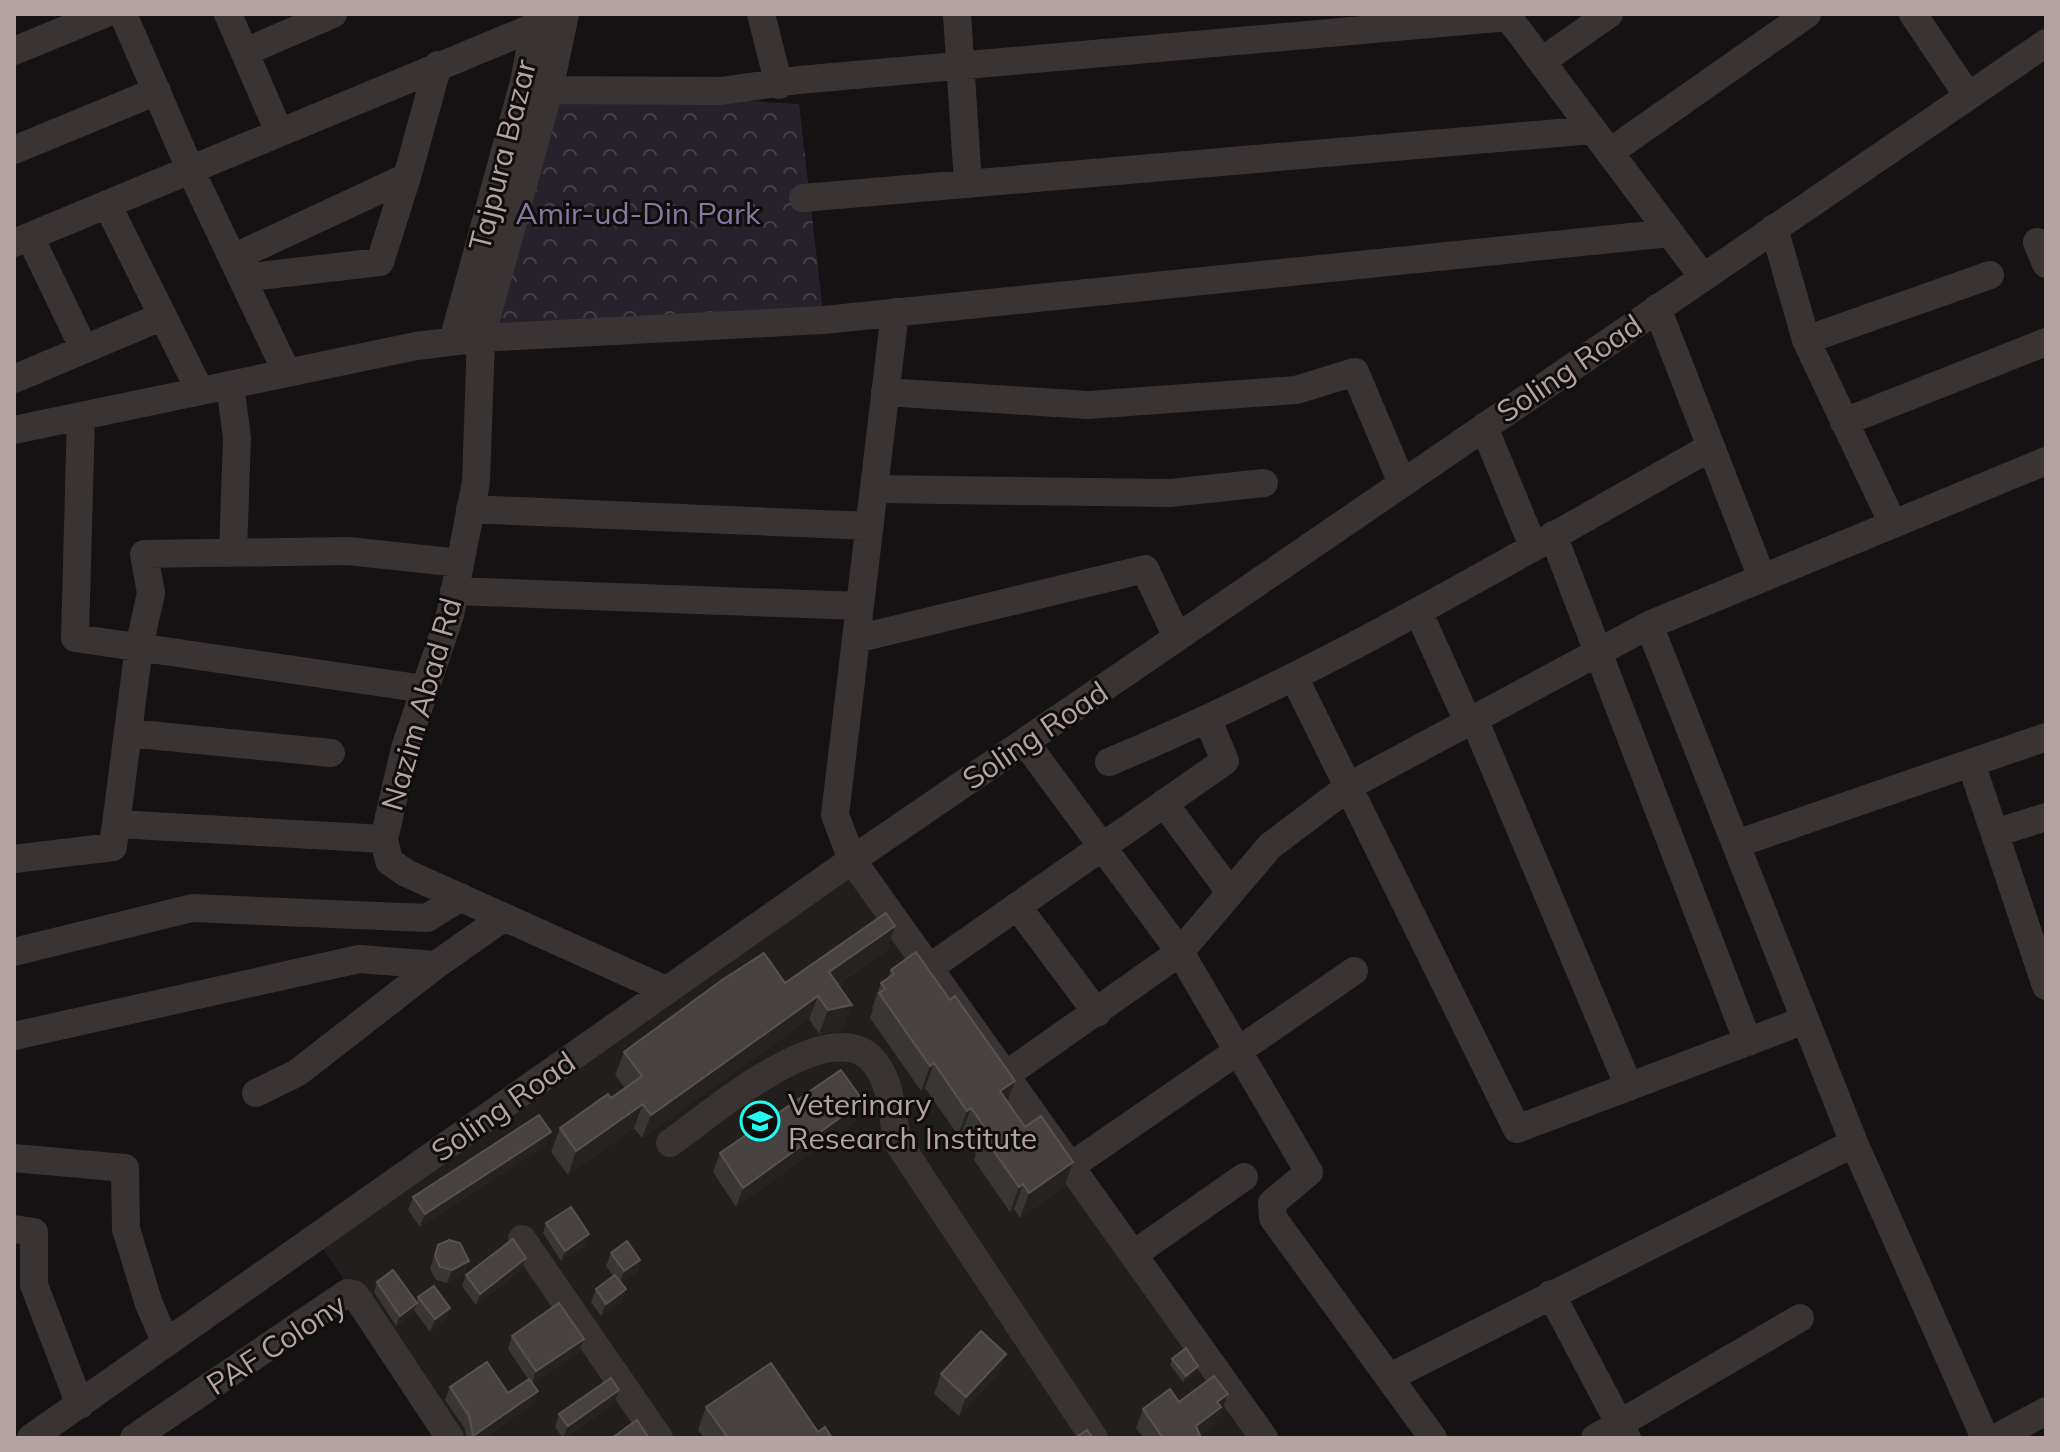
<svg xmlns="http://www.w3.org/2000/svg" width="2060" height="1452" font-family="Mulish,sans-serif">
	<defs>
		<pattern id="forest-crowns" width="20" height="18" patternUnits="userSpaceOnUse" patternTransform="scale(2)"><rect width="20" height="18" fill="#26222c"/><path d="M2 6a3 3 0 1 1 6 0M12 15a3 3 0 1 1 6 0" fill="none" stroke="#433f47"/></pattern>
	</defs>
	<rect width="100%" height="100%" fill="#141212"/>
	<path fill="#211f1e" d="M852,860l412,578h-808l-141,-200z"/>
	<path fill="url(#forest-crowns)" d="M549,90l250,14 25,216 -343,18z"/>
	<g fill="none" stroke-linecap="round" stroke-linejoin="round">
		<path stroke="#393433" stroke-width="28" d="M123,14l67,155 97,204
			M228,14l51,118
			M565,14l-16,76 -68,248 -5,144 -26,133 -45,133 -21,91 5,22 17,12 260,117
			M761,14l18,71
			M957,14l11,170
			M1506,14l197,263
			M1913,14l55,82
			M14,51l90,-37
			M245,52l88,-38
			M1542,61l67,-47
			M524,82l25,8 172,1 78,-11 710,-63
			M14,150l143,-59
			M1610,152l197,-138
			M803,198l790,-68
			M107,204l93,187
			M1774,228l32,112 87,184
			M30,237l54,112
			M2037,242l9,22
			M14,243l520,-216
			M233,258l174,-81 31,-112
			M242,278l138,-16 27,-85
			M1657,308l105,270
			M895,312l-60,503 17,45 412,578
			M1806,340l184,-65
			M453,341l71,-259 13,-68
			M14,379l149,-63
			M230,385l7,53 -4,115
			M885,392l203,13 208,-15 59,-18 47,111
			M81,416l-6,222 350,51
			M1844,422l202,-80
			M1484,427l49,119
			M14,430l402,-84 65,-8 343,-18 846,-87
			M874,489l296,4 94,-10
			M470,509l399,17
			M1553,535l195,507
			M454,591l406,15
			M1418,611l50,111
			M1649,625l205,518 131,295
			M856,639l289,-70 32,68
			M1294,677l223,452 288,-109
			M1474,719l155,368
			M128,733l203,20
			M1025,742l155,210 129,220 -37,31 1,15 160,220
			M1109,762c209,-87 404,-204 602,-315
			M1971,763l75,223
			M1164,803l66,89
			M116,824l268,15
			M1995,833l51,-16
			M1736,844l310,-107
			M14,859l99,-12 26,-200 12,-54 -7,-39 204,-3 112,12
			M1017,906l80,107
			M14,952l178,-44 235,10 34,-21
			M929,968l296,-207 -17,-41
			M14,1036l345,-77 77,6 68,-48
			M1006,1075l174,-123 90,-106 81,-61 298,-160 397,-164
			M256,1093l41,-20 139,-108
			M670,1143c40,-28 164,-137 206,-79 15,20 17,53 21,77l197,297
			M14,1158l111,10 1,61 23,75 17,39
			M1071,1166l283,-195
			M14,1229l20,3v53l46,120
			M522,1239l137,199
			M1134,1254l110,-77
			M1551,1294l76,144
			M1392,1376l462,-233
			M31,1438l821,-578 1194,-817
			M134,1438l213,-145 7,1 6,8 90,136
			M1595,1438l205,-120
			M1996,1438l50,-27"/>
	</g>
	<path fill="#393635" d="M887,950l-49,34 6,45 -25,5 -10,-15 -167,119 -8,-10 -66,47 -17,-23 9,-24 51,-30 14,-10 -10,-13 9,-23 161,-69z
		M891,970l59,30 65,81 -7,20 56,86 -44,31 -6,-9 -4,3 -36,-52 2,-6 -14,-21 -4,2 -33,-47 -4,3 -51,-73 3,-8 -1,-2 9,-25 7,-5z
		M856,1121l-120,86 -23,-35 7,-19z
		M546,1145l-126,82 -12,-17 5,-13z
		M546,1223l40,21 -25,17 -18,-28z
		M438,1245l31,16 -5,13 -17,9 -11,-3 -6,-11z
		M611,1253l29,7 -4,12 -15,11 5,6 -5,13 -20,14 -10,-14 5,-13 17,-13 -7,-10z
		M522,1269l-46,36 -14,-19 4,-11z
		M377,1282l39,21 2,-6 32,11 -5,12 -15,12 -16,-22 -1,3 -17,13 -22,-34z
		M512,1336l72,3 -5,13 -47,32 6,7 -5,13 -49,34h-18l-1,-9 -20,-29 5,-13 58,6 20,-14 -20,-30z
		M1172,1359l26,7 -2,6 -13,10 -13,-17z
		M999,1373l-40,43 -25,-22 7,-20z
		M614,1403l-50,35h-1l-8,-11 4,-13z
		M706,1407l112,25 14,6h-128l-6,-8z
		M1143,1409l78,4 -3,2 -4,10 -14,11 1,2h-57l-8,-10z"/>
	<path fill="#252322" d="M895,926l-8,24 -66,45 8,-23z
		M818,996l-9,23 -167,119 9,-23z
		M852,1005l-8,24 -25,5 9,-24z
		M934,1063l-9,25 -4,3 9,-25z
		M1015,1081l-9,25 -6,-15z
		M863,1101l-7,20 -120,86 7,-19z
		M643,1104l-9,24 -66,47 8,-24z
		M971,1108l-9,25 -4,2 9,-24z
		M551,1132l-5,13 -126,82 5,-13z
		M1073,1162l-9,25 -44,31 9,-25z
		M1023,1184l-9,25 -4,3 9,-25z
		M589,1234l-3,10 -25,17 4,-10z
		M526,1258l-4,11 -46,36 4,-11z
		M640,1260l-4,12 -17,12 5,-13z
		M469,1261l-5,13 -17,9 5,-13z
		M626,1289l-5,13 -20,14 5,-12z
		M417,1303l-4,10 -17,13 4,-10z
		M450,1308l-5,12 -15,12 5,-13z
		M584,1339l-5,13 -47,32 4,-13z
		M1006,1354l-7,19 -40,43 7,-19z
		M1198,1366l-2,6 -13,10 3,-6z
		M619,1390l-5,13 -51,35 5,-12z
		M538,1391l-5,13 -49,34h-12l1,-2z
		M1228,1394l-7,19 -3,2 -4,10 -17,13 -1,-12 21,-24z"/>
	<path fill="#474241" stroke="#585150" stroke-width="2" d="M886,913l9,13 -66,46 23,33 -24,5 -10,-14 -167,119 -8,-11 -67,47 -16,-23 48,-34 3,4 31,-22 -18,-24 98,-72 42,-27 21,30z
		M916,952l34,48 5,-4 60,85 -15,10 25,36 16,-11 32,46 -44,31 -6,-9 -4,3 -36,-51 5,-4 -17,-24 -4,3 -33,-48 -4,3 -51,-73 6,-4 -4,-6 13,-9 -3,-4z
		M841,1070l22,31 -120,87 -23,-35z
		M539,1115l12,17 -126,82 -12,-17z
		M571,1207l18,27 -24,17 -19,-28z
		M513,1239l13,19 -46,36 -14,-19z
		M449,1240l11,3 9,18 -17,9 -12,-3 -5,-11 3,-11z
		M627,1241l13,19 -16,11 -13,-18z
		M393,1270l24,33 -17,13 -23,-34z
		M615,1275l11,14 -20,15 -10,-15z
		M434,1286l16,22 -15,11 -17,-22z
		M559,1303l25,36 -48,32 -24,-35z
		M981,1331l25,23 -40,43 -25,-23z
		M1186,1348l12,18 -12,10 -14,-17z
		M487,1362l21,31 21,-14 9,12 -65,45 -4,-20 -19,-29z
		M771,1363l47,69 7,-5 7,11h-104l-22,-31z
		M1214,1376l14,18 -11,8 4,5 -25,19 5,12h-38l-20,-29 27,-20 9,13z
		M611,1378l8,12 -51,36 -9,-12z
		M637,1420l12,18h-37z
		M1087,1430l6,8h-18z"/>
	<defs>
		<g id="university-ring" transform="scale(2)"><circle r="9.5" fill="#0f0e0d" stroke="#22fbee" stroke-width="1.5"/><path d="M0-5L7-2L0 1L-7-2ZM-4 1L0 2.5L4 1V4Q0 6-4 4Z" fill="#22fbee"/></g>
	</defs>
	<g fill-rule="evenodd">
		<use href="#university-ring" x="760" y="1121"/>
	</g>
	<g text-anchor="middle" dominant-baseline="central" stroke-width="6" stroke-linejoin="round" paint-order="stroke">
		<g font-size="30" fill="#b5a3a3" stroke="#0f0e0d">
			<text transform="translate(502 155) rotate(-76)">Tajpura Bazar</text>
			<text transform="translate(1569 368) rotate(-34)">Soling Road</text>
			<text transform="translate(421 704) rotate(-74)">Nazim Abad Rd</text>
			<text transform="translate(1035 735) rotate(-34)">Soling Road</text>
			<text transform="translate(503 1106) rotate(-35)">Soling Road</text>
			<text transform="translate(276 1344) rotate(-33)">PAF Colony</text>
		</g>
		<g font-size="30" fill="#8678a1" stroke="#0f0e0d">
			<text x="638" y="213">Amir-ud-Din Park</text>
		</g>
		<g font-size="30" fill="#b5a3a3" stroke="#0f0e0d" text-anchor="start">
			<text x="788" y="1104">Veterinary<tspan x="788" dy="34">Research Institute</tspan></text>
		</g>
	</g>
	<rect width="2060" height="1452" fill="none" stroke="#b5a3a3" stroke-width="32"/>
</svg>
